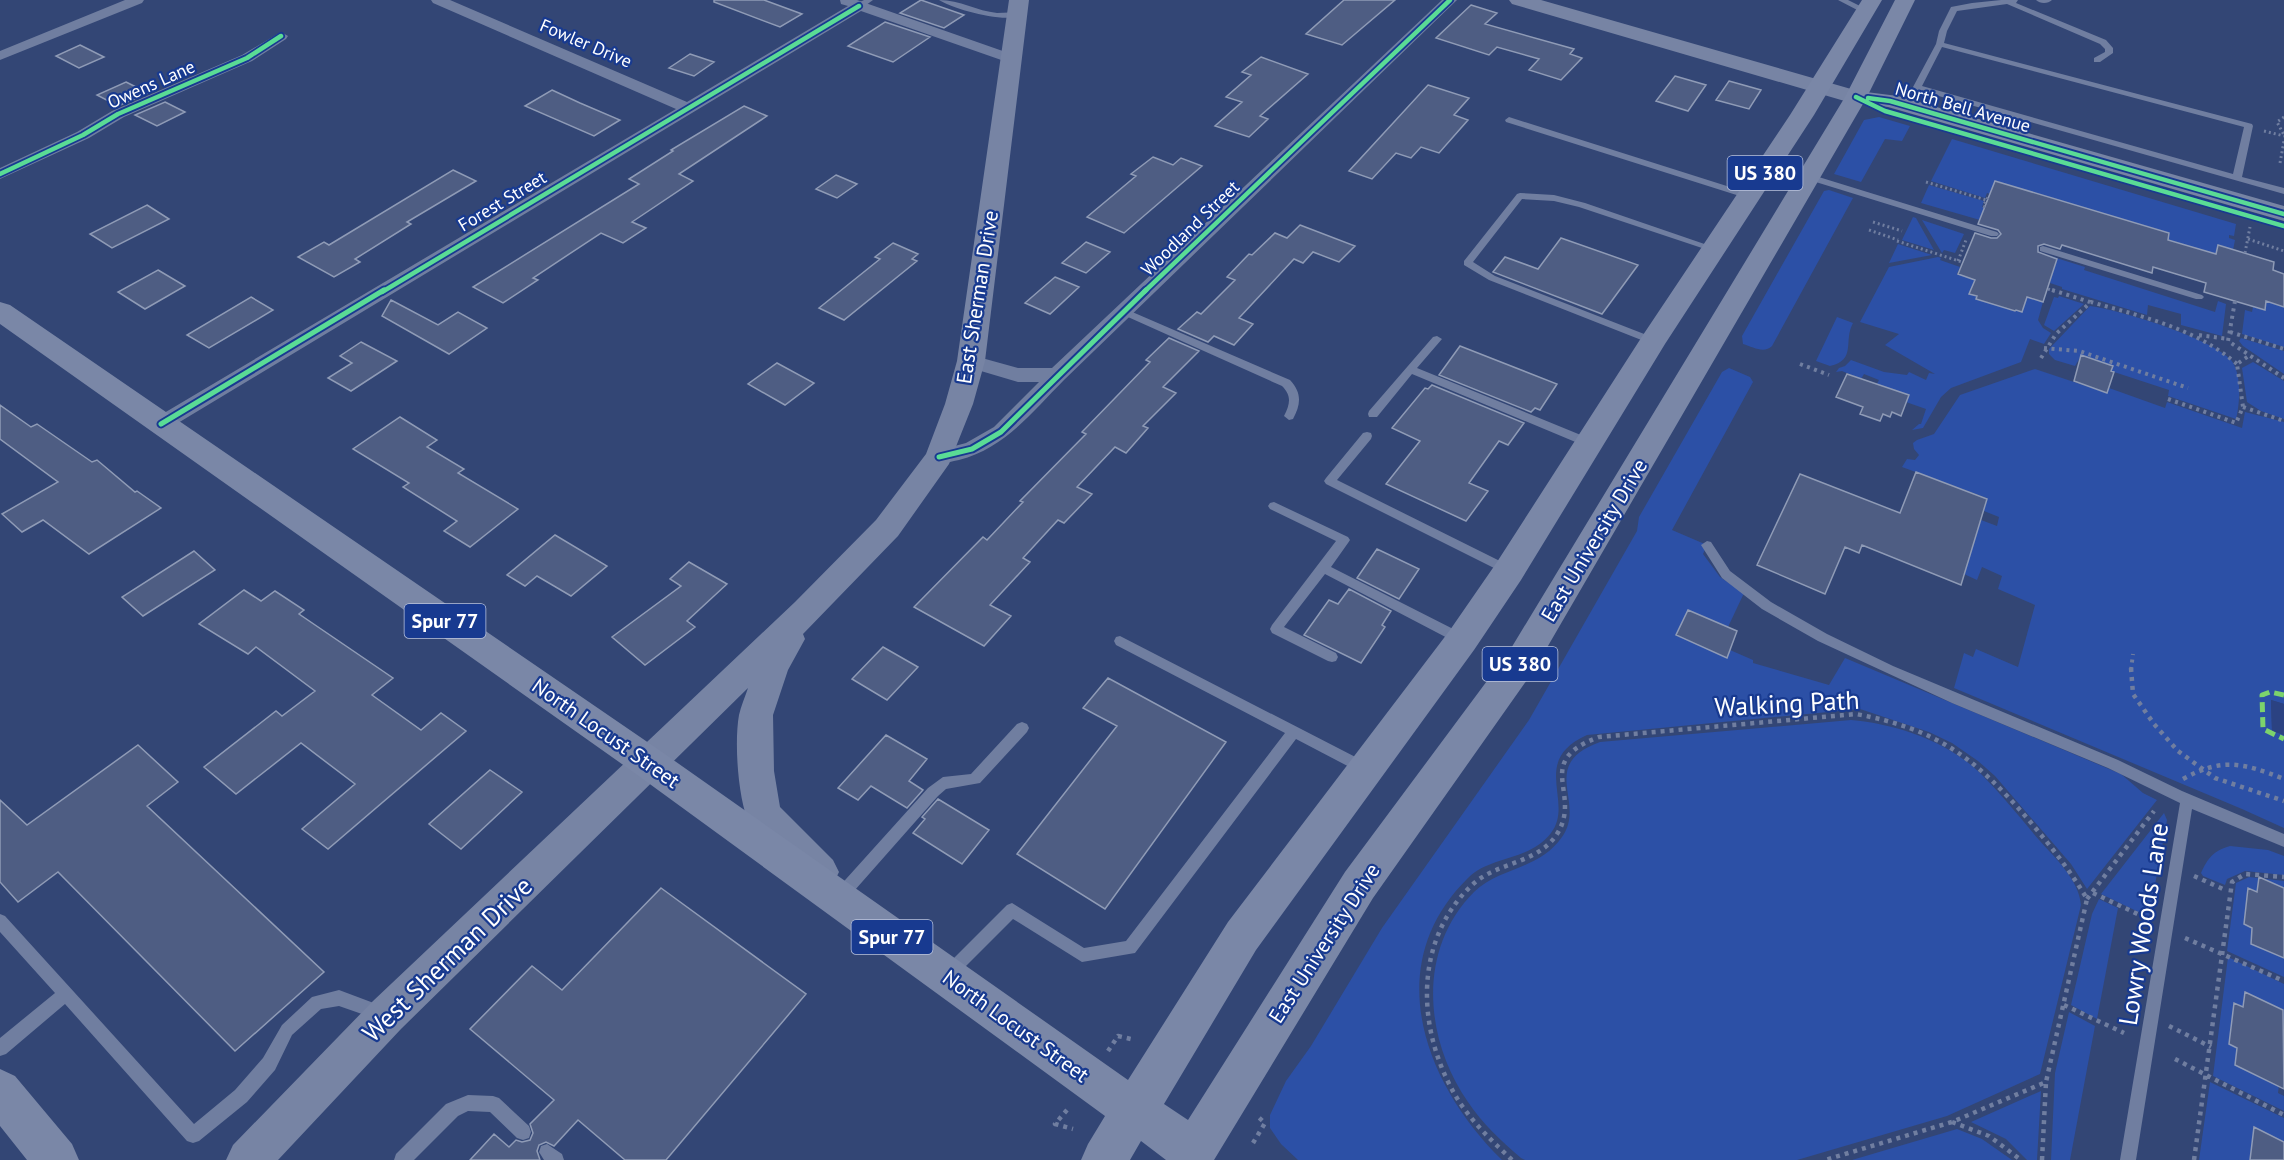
<svg xmlns="http://www.w3.org/2000/svg" width="2284" height="1160" font-family="'PT Sans',sans-serif">
	<rect width="100%" height="100%" fill="#334675"/>
	<path fill="#2c50a6" d="M1879,117l31,9 -8,15 -17,-2 -24,43 -27,-8 30,-54z
		M1952,139l284,85 -2,12 -5,-1v3l6,2 -2,10 -15,-5 -2,9 -49,-12 2,-9 -173,-51 -6,12 -3,-1 -2,5 -54,-17z
		M1929,185l55,16 -2,6 3,1 -5,12 -59,-17z
		M1829,190l24,8 -81,148c-8,8 -19,1 -29,-2l-1,-8 82,-145z
		M1913,217l3,1 18,32 -32,-10z
		M1922,220l42,14 -9,19 -11,-3 -2,3z
		M1898,244l34,11 -43,8z
		M2034,251l51,16 -1,3 131,42 3,-11 8,3 -4,32 -41,-11v-11l-33,-9 -1,10 -85,-26v-2l-12,-4 2,-8 -15,-5z
		M1938,257l3,1 -1,2 20,7 -3,7 18,6 -5,14 7,2 -1,3 13,4 2,-2 24,10 1,-1 6,2 5,-15 16,5 -5,18 5,8 8,5 -7,11 -14,-5 -9,23 -70,26 -10,9 -18,31 -11,2 7,-6h2l5,-15 -20,-7 -29,-18 2,-4 -15,-6 -3,5 -19,-8 -6,1 3,-4 6,-2 6,-6 33,12 23,3 2,-3 17,8 3,-7 6,1 -50,-29 14,-11 -39,-12 29,-55z
		M2059,296l25,8 -30,27 -10,-6 10,-28 4,1z
		M2266,301l18,6v40l-42,-13 3,-24 7,2 1,-5 12,3z
		M2090,306c30,4 121,32 141,54 11,14 9,43 5,59l-68,-23 1,-6 -58,-19 2,-4 -32,-11 -6,10 -20,-6 -6,-6v-5z
		M1837,317l16,6c-10,18 4,37 -23,43l-14,-5z
		M2241,338l43,13v23l-41,-28 -4,-5z
		M2253,362l31,19v38l-23,-8 -14,-9 -5,-34z
		M1729,368l21,9 3,5 -81,148 35,15 -4,9 17,23 24,16 -16,34 -40,-17 -12,25 50,22 4,-7 23,10v3l76,22 16,-27 276,116 22,19 14,7 -70,89 -16,-25 -76,-88 -17,-15 -26,-18 -23,-11 -69,-23 -273,26c-58,26 -12,67 -36,98 -21,28 -60,22 -83,45 -89,87 -43,207 34,282h-204l-17,-16 -11,-16v-13l16,-34 25,-35 71,-118 147,-208 108,-189 2,-14 83,-145z
		M2035,369l72,24 2,-5 56,20 2,-6 75,26 3,-16 39,10v282l-13,-4 1,30 12,5v93l-42,-19 -288,-121 10,-35 9,4 3,-8 42,18 17,-62 -37,-16 4,-13 -20,-9 -5,13 -13,-6 17,-54 16,6 2,-9 -15,-6 3,-13 -85,-31 5,-8 8,1 4,-5 -5,-6 -1,-6 4,-3 17,-6 26,-39z
		M1851,720c46,4 99,22 132,56 20,20 38,43 57,65 16,18 39,39 41,64l-41,169 -93,42 -150,44h-272l-4,-2c-20,-17 -39,-35 -53,-56 -44,-63 -51,-153 6,-210 26,-25 65,-22 88,-55 25,-35 -25,-72 38,-95z
		M2164,813l3,7 -18,97 -48,-23z
		M2230,846l38,4 16,6v19l-39,-4 -18,8 -2,6 -22,-9 -2,-3c7,-15 12,-22 29,-27z
		M2249,877l35,4v7l-25,-11 -2,15 -9,-4 4,40 -1,16 33,14v19l-57,-26 9,-68z
		M2099,899l19,9 -21,111 -26,-14 21,-91z
		M2228,957l56,27v38l-2,-1 1,-11 -38,-18 -2,15 -9,-4 -5,40 51,33 -2,17 6,3v15l-71,-35z
		M2069,1012l26,14 -25,134h-19l4,-87z
		M2210,1082l74,36v24l-30,-15 -4,33h-51z
		M2041,1091l-4,69h-10l-21,-21 -35,-17z
		M1957,1129l25,10 30,21h-160z"/>
	<path fill="#2b4282" d="M2271,700l13,4v31l-12,-4z"/>
	<path fill="#4e5d83" stroke="#8f9bb6" stroke-width="1.5" d="M714,0h50l38,14 -22,13 -66,-25z
		M921,0l43,15 -20,13 -44,-15z
		M1344,0h51l-53,45 -36,-11z
		M1471,5l26,8 -12,11 89,25 -4,5 12,4 -21,22 -32,-10 10,-11 -42,-12 -8,8 -53,-17z
		M885,22l45,15 -37,25 -45,-16z
		M80,45l24,12 -25,11 -23,-12z
		M690,54l24,8 -20,14 -25,-8z
		M1261,57l47,17 -48,42 8,3 -19,18 -34,-11 27,-24 -16,-5 25,-22 -9,-3z
		M1675,76l31,9 -18,26 -32,-10z
		M1729,81l32,9 -12,19 -33,-9z
		M126,82l22,11 -30,13 -21,-11z
		M1428,85l41,13 -15,17 14,5 -29,33 -18,-6 -10,11 -15,-5 -24,26 -23,-8z
		M552,90l28,13 40,17 -26,16 -69,-30z
		M165,102l20,10 -28,14 -22,-11z
		M744,106l23,10 -88,58 14,7 -61,41 14,6 -23,15 -22,-10 -68,45 5,2 -35,23 -30,-16 166,-103 -10,-5 44,-28 -2,-1z
		M1153,157l20,8 8,-7 21,8 -78,67 -37,-16 49,-41 -5,-2z
		M453,170l23,11 -69,41 4,2 -56,35 5,3 -26,15 -36,-20 26,-15 5,3z
		M836,175l21,9 -20,14 -21,-9z
		M1995,181l174,52 -1,7 48,14 2,-9 56,17 -1,8 11,4v33l-18,-6 -1,9 -61,-18 2,-9 -53,-16 -1,6 -90,-28 -2,4 -16,-5 -6,2v6l19,7 -14,43 -16,-5 -5,15 -6,-2 -1,1 -39,-12 1,-3 -8,-2 6,-14 -17,-6 17,-41 16,5h6l4,-4 -3,-4 -20,-6z
		M147,205l22,14 -57,29 -22,-14z
		M1300,225l55,21 -16,16 -26,-10 -10,11 -9,-4 -55,59 14,6 -19,21 -20,-9 -6,6 -30,-13 19,-17 4,2 34,-34 -8,-3 22,-23 3,1 23,-22 12,5z
		M1561,238l77,27 -36,49 -109,-42 12,-15 33,12z
		M1086,242l24,10 -24,21 -24,-10z
		M893,243l25,11 -6,5 5,2 -73,59 -25,-12 61,-49 -5,-2z
		M158,270l27,16 -40,23 -27,-17z
		M1055,277l24,10 -29,27 -25,-11z
		M251,297l22,13 -64,38 -22,-13z
		M391,300l47,25 20,-13 29,16 -38,26 -67,-38z
		M1169,338l30,13 -36,36 13,6 -33,33 5,2 -22,25 -11,-6 -38,40 15,7 -28,29 -6,-3 -35,38 7,4 -40,43 21,11 -27,30 -70,-39 69,-70 4,3 36,-38 -3,-1 66,-67 -4,-2 68,-70 -4,-2z
		M361,342l36,19 -46,30 -23,-13 24,-15 -12,-7z
		M1460,346l97,38 -17,26 -5,-2 -4,4 -92,-37z
		M2081,355l32,11 -2,5 3,1 -7,21 -33,-12z
		M777,363l37,20 -29,22 -37,-21z
		M1847,374l62,21 -8,21 -9,-4 -2,5 -7,-3 -3,7 -20,-7 3,-7 -27,-10z
		M1432,385l92,38 -16,22 -9,-4 -30,42 19,8 -22,30 -80,-37 34,-43 -28,-13 33,-40 3,1z
		M0,405l31,22 6,-3 55,38 5,-2 38,32 2,-1 24,17 -72,46 -46,-34 -21,12 -20,-18 56,-32 -58,-43z
		M400,417l37,23 -10,7 37,22 -6,4 60,36 -48,38 -26,-16 13,-10 -54,-34 6,-4 -56,-34z
		M1916,472l71,27 -26,86 -99,-40 -3,8 -14,-6 -20,47 -68,-29 43,-91 100,39z
		M555,535l52,31 -36,30 -34,-20 -12,10 -18,-11z
		M1377,549l42,20 -20,30 -42,-21z
		M194,551l21,19 -72,46 -21,-19z
		M689,562l38,22 -40,37 8,6 -50,38 -33,-28 69,-51 -11,-7z
		M1349,589l42,22 -9,14 3,2 -24,36 -57,-28 25,-35 9,4z
		M244,590l17,11 14,-10 29,19 -5,4 94,64 -21,17 49,35 20,-17 25,18 -138,118 -26,-20 53,-45 -54,-41 -65,51 -32,-27 72,-56 6,5 33,-25 -59,-44 -8,7 -49,-30z
		M1688,610l49,21 -10,27 -51,-23z
		M883,647l35,20 -31,33 -35,-21z
		M1108,678l118,64 -121,167 -88,-55 100,-128 -34,-18z
		M886,735l41,24 -18,22 14,9 -16,18 -36,-22 -13,14 -20,-12z
		M138,745l40,37 -31,24 177,166 -89,79 -177,-179 -40,30 -18,-20v-82l27,25z
		M490,770l32,22 -61,57 -32,-25z
		M938,799l51,31 -27,34 -49,-31 12,-14 -3,-2z
		M2259,877l25,11v70l-33,-14 1,-16 -8,-4 4,-36 9,4z
		M661,888l145,106 -140,166h-41l-47,-40 -24,26 -8,-4 -7,3 -2,6 3,9h-70l24,-26 15,13 7,-7 6,2 8,-2 3,-7 -3,-9 24,-24 -84,-71 62,-63 30,24z
		M2245,992l38,18 1,79 -49,-24 2,-17 -8,-4 5,-41 9,4z
		M2254,1127l30,15v18h-34z"/>
	<g fill="none" stroke-linecap="round" stroke-linejoin="round">
		<path stroke="#707ea0" stroke-width="3" stroke-dasharray="2 3" stroke-linecap="butt" d="M2284,117l-7,5 7,13
			M2264,131l20,5
			M2280,163l4,-22
			M1926,182l60,18
			M1985,207l-2,-1 6,-10
			M1873,222l29,9
			M1869,230l29,10
			M2248,239l36,12
			M1897,241l65,21
			M2245,253l5,-26
			M1958,261l8,-21
			M2048,289l9,3"/>
		<path stroke="#707ea0" stroke-width="4" stroke-dasharray="3 4.5" stroke-linecap="butt" d="M2052,290l38,12
			M2235,301l-7,40 56,37
			M2230,332l54,17
			M2199,335l29,4
			M2044,348l35,3 109,37
			M2041,358l15,-24 35,-32c52,15 104,26 146,62
			M1800,364l29,11
			M2168,399l68,24 7,-16 -6,-43 13,-9
			M2243,407l41,14
			M2131,670l2,-16"/>
		<path stroke="#707ea0" stroke-width="4.5" stroke-dasharray="4 5" stroke-linecap="butt" d="M2131,668l2,26 21,30 24,27 37,27 69,23
			M2183,779c40,-22 60,-16 101,0
			M2194,876l29,13
			M2093,893l51,24
			M2087,899l67,-88
			M2185,938l99,43
			M2064,1005l60,28
			M2169,1026l42,21
			M1108,1051l10,-15 17,4
			M2175,1059l109,56
			M1067,1110l-12,14 18,5
			M1952,1122l37,14 32,24
			M1253,1143l12,-20 -9,-8
			M1512,1160c-19,-18 -37,-35 -52,-57 -43,-67 -49,-160 12,-218 24,-23 66,-21 85,-51 26,-41 -26,-72 42,-97l257,-23c81,15 118,43 171,104 22,26 43,52 60,81l-41,183 -94,40 -127,38
			M2042,1160l4,-78
			M2194,1160l38,-278 13,-8 39,3"/>
		<path fill="#707ea0" fill-rule="evenodd" d="M864,0h9l-11,8h-6v-4z
			M939,0c21,0 38,11 58,13 8,0 17,-2 24,2 -15,9 -68,-6 -82,-15z
			M1838,0h10l22,11 -7,2z
			M2001,0h17l-2,3 90,37 7,8v5l-13,9h-6v-4l11,-6v-3l-5,-5 -93,-40 -50,7 -10,20 -3,12 308,81 1,2 -11,51 42,11v6l-370,-105 -1,-2 23,-43 3,-13 12,-24 21,-4zM1942,47l302,80 -11,47 -311,-88z
			M2036,0h16c-4,4 -12,4 -16,0z
			M1509,117l243,77 2,2 -5,3 -3,-1 -240,-76 -1,-2z
			M1809,174l188,58 2,2 -2,2h-6l-185,-57 -1,-2z
			M1520,193l34,2 31,8 134,46 -2,2h-6l-132,-44 -25,-6 -32,-2 -49,63 22,14 162,63 1,2 -5,3 -4,-1 -160,-63 -25,-15v-4l53,-67z
			M2043,246l159,49 2,2 -2,2h-6l-156,-48v-4z
			M1123,308l167,72c12,13 11,24 3,39l-4,1 -5,-4c6,-12 8,-20 -2,-30l-163,-73v-4z
			M1437,336l5,3 -25,29 176,72 1,3 -1,3h-8l-173,-72 -35,43h-8l-1,-3 1,-3 64,-74z
			M1367,432l4,1 1,3 -1,3 -34,41 175,87 2,3 -2,3h-8l-178,-89 -2,-3 2,-3 37,-45z
			M1274,502l74,35 2,3 -2,3 -17,24 134,68 2,4 -2,4h-8l-132,-69 -41,53 52,26 2,4 -2,4 -4,1 -4,-1 -56,-28 -2,-4 2,-4 64,-84 -66,-32 -2,-3 2,-3z
			M1707,541l4,1 19,29 41,31 56,32 66,32 225,94 64,31 102,43v13l-92,-38 -56,351h-16l60,-357 -72,-35 -156,-65 -134,-62 -56,-32 -40,-31 -21,-33z
			M1120,636l249,128 2,4 -2,4 -5,2 -5,-2 -63,-33 -161,214 -53,9 -69,-43 -58,58 -5,2 -5,-2 -3,-5 3,-5 62,-62 5,-2 72,45 42,-7 159,-208 -169,-88 -2,-4 2,-4z
			M1022,722l5,2 2,4 -2,4 -47,51 -34,6 -8,7 -91,103 -5,2 -5,-2 -2,-5 2,-5 91,-101 15,-11 28,-3 46,-50z
			M0,914l5,2 189,208 41,-34 28,-32 19,-33 30,-28 27,-7 48,18 3,5 -3,5 -5,3 -43,-15 -18,3 -29,26 -17,35 -28,32 -48,39 -6,2 -6,-2 -122,-137 -59,50 -6,2v-18l55,-45 -55,-61z
			M468,1095l25,1 6,2 30,28 2,6 -2,6 -6,2 -6,-2 -27,-26 -22,-1 -10,5 -44,44h-20l2,-6 50,-50z
			M547,1144l15,10 2,6h-20l-5,-8 2,-6z"/>
		<path fill="#707ea0" fill-rule="evenodd" d="M125,0h19l-2,3 -142,57v-9z
			M431,0h19l237,102 161,-96 -7,-2 -1,-4h17l160,56 2,3 -2,3h-10l-146,-51 -693,418 -7,2 -7,-2 -3,-5 3,-5 522,-310 -243,-106z
			M1442,0h15l-393,380c-32,32 -59,68 -105,80 -10,2 -18,5 -27,2l-3,-5 3,-5 34,-9 28,-16 45,-45h-21l-54,-16 -3,-5 3,-5 7,-1 47,13h34z
			M281,32l7,4 -2,3 -34,22 -128,56 -35,21 -89,41v-11l77,-36 35,-21 130,-56z"/>
		<path fill="#7784a4" fill-rule="evenodd" d="M1009,0h20l-44,361 -12,43 -24,60 -51,72 -95,98 2,5 -17,31 -15,45 1,56 6,36 53,53 6,12 -6,12 -13,5 -13,-5 -57,-58c-12,-25 -16,-83 -11,-111 2,-9 6,-18 9,-27l-347,341 -123,131h-52l7,-15 140,-144 422,-399 81,-82 50,-66 19,-50 12,-43z
			M1509,0h32l317,91 40,5 386,110v15l-396,-114 -40,-5 -336,-98z"/>
		<path fill="#7a87a7" fill-rule="evenodd" d="M1862,0h20l-68,115 -149,229 -144,236 -47,70 -218,300 -92,154 24,16 157,-248 165,-222 335,-553 50,-97h20l-48,97 -333,573 -161,228 -159,262h-48l-25,-19 -11,19h-49l7,-16 17,-28 -469,-342 -636,-450v-22l10,3 652,447 466,328 100,-158 222,-292 47,-68 146,-227 147,-220z
			M0,1069l15,7 57,68 7,16h-52l-27,-34z"/>
		<path stroke="#7cd36c" stroke-width="5" stroke-dasharray="10 5" stroke-linecap="butt" d="M2284,695l-14,-3 -8,3 1,34 21,10"/>
		<g stroke="#183a90" stroke-width="8">
			<path id="cycleway-far1" d="M1856,97l29,14 399,115
				M1868,98l22,3 394,113
				M0,174l83,-39 35,-21 129,-56 34,-22
				M382,292l477,-286
				M1144,292l306,-292"/>
		</g>
		<g stroke="#183a90" stroke-width="9">
			<path id="cycleway" d="M161,424l223,-134
				M939,457l33,-8 29,-17 145,-142"/>
		</g>
		<use href="#cycleway-far1" stroke="#5adb95" stroke-width="4.5"/>
		<use href="#cycleway" stroke="#5adb95" stroke-width="5"/>
	</g>
	<g text-anchor="middle" dominant-baseline="central" stroke-width="4.5" stroke-linejoin="round" paint-order="stroke">
		<g font-size="18" fill="#fff" stroke="#183a90">
			<text transform="translate(586 43) rotate(23)">Fowler Drive</text>
			<text transform="translate(151 84) rotate(-24)">Owens Lane</text>
			<text transform="translate(1963 107) rotate(16)">North Bell Avenue</text>
			<text transform="translate(502 201) rotate(-31)">Forest Street</text>
			<text transform="translate(1190 228) rotate(-44)">Woodland Street</text>
		</g>
		<g fill="#183a90" stroke="#bac4de" stroke-width="1.5">
			<rect x="1727.5" y="156" width="75" height="34" rx="4.5"/>
			<rect x="404.5" y="604" width="81" height="34" rx="4.5"/>
			<rect x="1482.5" y="647" width="75" height="34" rx="4.5"/>
			<rect x="851.5" y="920" width="81" height="34" rx="4.5"/>
		</g>
		<g font-size="20" font-weight="bold" fill="#fff">
			<text x="1765" y="173">US 380</text>
			<text x="445" y="621">Spur 77</text>
			<text x="1520" y="664">US 380</text>
			<text x="892" y="937">Spur 77</text>
		</g>
		<g font-size="21" fill="#fff" stroke="#183a90">
			<text transform="translate(977 297) rotate(-81)">East Sherman Drive</text>
			<text transform="translate(1594 540) rotate(-59)">East University Drive</text>
			<text transform="translate(606 733) rotate(35)">North Locust Street</text>
			<text transform="translate(1324 943) rotate(-57)">East University Drive</text>
			<text transform="translate(1016 1026) rotate(36)">North Locust Street</text>
		</g>
		<g font-size="26" fill="#fff" stroke="#183a90">
			<text transform="translate(1787 703) rotate(-3)">Walking Path</text>
			<text transform="translate(2143 924) rotate(-81)">Lowry Woods Lane</text>
			<text transform="translate(447 959) rotate(-44)">West Sherman Drive</text>
		</g>
	</g>
</svg>
